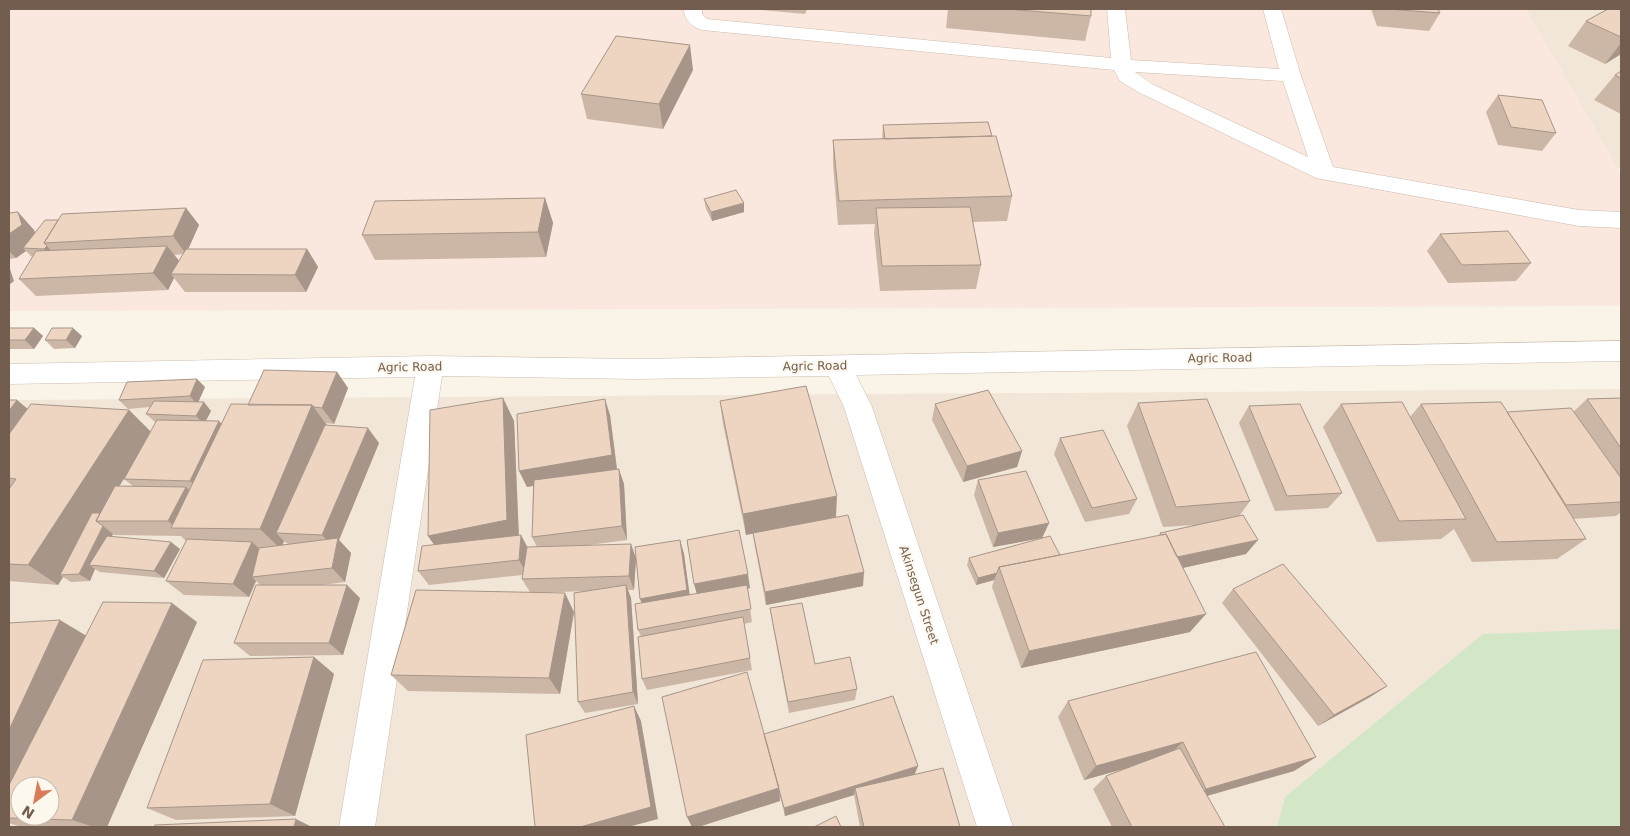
<svg xmlns="http://www.w3.org/2000/svg" width="1630" height="836" font-family="'DejaVu Sans',sans-serif">
	<rect width="100%" height="100%" fill="#faf4e8"/>
	<path fill="#f1e6d7" fill-rule="evenodd" d="M1526,9h95v158l-3,2z
		M1621,389v438h-1612v-427zM20,786h30v30h-30z"/>
	<path fill="#fae7dd" d="M9,9h1517l95,165v132l-1612,5z"/>
	<path fill="#d3e7c7" d="M1621,629v198h-344l8,-30 198,-163z"/>
	<g fill="none" stroke-linecap="round" stroke-linejoin="round">
		<g stroke="#ccbcaf" stroke-width="1">
			<path id="minor" d="M684,9h18v5l5,5 404,39 -4,-49h18l6,51 148,9 -16,-60h18l20,67 32,91 246,43 42,2v16l-42,-2 -263,-48 -178,-86 -18,-11 -6,-11 -412,-40c-10,-3 -18,-10 -18,-21zM1135,72l148,9 25,76 -156,-73z
				M1621,341v20l-765,14 16,32 141,420h-36l-133,-420 -15,-31 -191,3 -196,-3 -67,451h-36l76,-450 -406,7v-20l421,-8 208,3z"/>
		</g>
		<use href="#minor" fill="#fff" fill-rule="evenodd"/>
	</g>
	<path fill="#ccb7a7" fill-rule="evenodd" d="M750,9h57l-2,5z
		M948,9h143v7l-6,25 -139,-13z
		M1371,9h67l2,4 -11,18 -52,-5z
		M1621,9v45l-16,10 -37,-18 18,-25z
		M693,70l-30,59 -76,-10 -6,-25z
		M1621,71v43l-27,-14 21,-25z
		M1498,95l58,38 -14,18 -44,-6 -12,-33z
		M883,125l109,11 20,60 -5,25 -34,1 8,43 -5,24 -96,2 -6,-58 1,-9 -37,1 -5,-60v-25l49,-1z
		M545,198l8,25 -7,34 -171,3 -13,-25z
		M704,199l40,4v9l-32,9 -6,-12z
		M186,208l13,17 -11,24h119l11,18 -12,25h-121l-11,-14 -6,12 -132,6 -17,-17 14,-22h-1l-6,-6 -10,7 -7,1v-46l25,17 1,3 23,-13zM183,254l-4,7 -5,-6z
		M1440,234l91,29 -15,18 -68,2 -21,-32z
		M9,328h25l9,8 -9,13h-25z
		M82,336l-7,12 -21,1 -9,-9z
		M337,372l11,16 -14,36 -8,-1 1,2 52,18 -40,97 12,13 -6,29 -23,3 38,13 -17,57 -93,1 -16,-13 26,-58 -4,-4 -7,16 -65,-2 -18,-14 20,-40 -5,-5 -66,-1 -2,-1 -2,3 69,12 -16,29 -64,-6 -5,-3 -5,12 -19,1 -8,-5 -5,8 -49,-4v-181h8l10,9 102,1 22,22 5,-9 -1,-1 -9,-8 4,-7 -22,2 -9,-9 86,-13 -7,15 13,9 -5,10 16,3 26,-19zM133,464l-9,15 9,7h-14zM284,541l4,3 -6,1z
		M503,398l11,23 5,115 8,11h10l-5,-10 1,-51 -6,1 83,-72 7,54 7,15 3,56 -38,5 47,13 -2,32h-6l3,8 7,106 -53,9 -7,-11 9,-111 -55,2 42,19 -14,82 -152,-3 -17,-16 139,-83 -8,-13v-4l-93,10 -11,-14 16,-27 -6,-8z
		M1621,398v114l-5,4 -43,3 13,20 -29,20 -85,3 -18,-33 -13,10 -64,3 -54,-115 18,-23 69,13 11,-13 86,8h66l14,-13z
		M720,401l116,116 27,69 -97,19 -11,-58 -2,-14 -7,2 -23,-111z
		M1138,403l112,98 -10,14 6,39 -63,14 7,64 -169,36 -29,-81 2,-7 -18,5 -9,-20 2,-7 91,-3 98,-19 2,-3 34,-8 -31,2 -36,-101z
		M935,404l87,47 -5,16 -54,15 -31,-62z
		M1249,406l93,87 -14,15 -53,3 -36,-88z
		M1060,438l77,61 -8,15 -44,8 -31,-68z
		M978,480l71,43 -7,15 -49,9 -19,-52z
		M680,540l4,14 5,41 61,-7h-3l5,34 -8,2 8,46 -105,20 -5,-11 -1,-43 -3,-6 4,-27z
		M1233,589l154,97 -17,11 -52,29 -96,-123z
		M770,608l45,56 42,25 -2,11 -66,13 -17,-92z
		M197,622l-90,205h-86l-12,-4v-200l77,13z
		M314,657l20,17 -39,142 -119,4 -29,-12z
		M1068,701l248,56 -22,14 -87,25 18,31h-113l-19,-38 13,-13 20,-8 -42,12 -26,-63z
		M764,736l151,38 45,53h-100l-6,-32 -69,21 -5,-20v5l-82,26h-6z"/>
	<path fill="#a69588" d="M1621,43v11l-16,10z
		M690,45l3,25 -30,59 -4,-25z
		M545,198l8,25 -7,34 -8,-25z
		M744,203v9l-32,9 -1,-9z
		M186,208l13,17 -13,29 -13,-18z
		M18,212l16,18 4,13 -15,5 3,3 -10,7 -7,-7v-17z
		M47,246l8,9 -2,3 -9,-9z
		M167,246l14,17 -10,11 3,4 -6,12 -15,-17z
		M307,249l11,18 -12,25 -11,-17z
		M9,268l1,1 4,12 -5,4z
		M34,328l9,8 -9,13 -9,-9z
		M73,328l9,8 -7,12 -9,-8z
		M337,372l11,16 -14,36 -12,-16z
		M197,379l8,8 -8,18 -7,-9z
		M503,398l11,23 5,120 -77,15 -14,-20z
		M605,399l5,16 7,55 -90,17 -8,-16z
		M17,400l19,16 -27,35v-40z
		M204,402l7,9 -7,13 -8,-8z
		M312,405l17,23 -53,105 8,8 -3,8 -21,-20z
		M129,410l23,23 -54,88h-2l-36,54 3,2 -5,8 -30,-20z
		M219,421l15,16 -28,59 -16,-15z
		M368,428l11,15 -40,97 12,13 -6,29 -13,-14 3,-19 -13,-14z
		M1022,451l-5,16 -54,15 4,-16z
		M619,469l5,15 3,56 -5,-14z
		M186,487l16,15 -26,26 -8,-7z
		M837,496l-1,21 -90,18 -3,-21z
		M1049,523l-7,15 -49,9 5,-14z
		M103,526l10,8 -16,32 -8,-1 6,4 -5,12 -11,-7z
		M521,535l8,15 -2,24 -8,-14z
		M680,540l4,14 7,50 -46,8 -5,-13z
		M1258,540l-12,14 -82,18 10,-14z
		M171,542l9,7 -16,29 -10,-7z
		M252,542l15,14 -15,21 4,4 -7,16 -16,-13z
		M631,544l5,14 -2,32 -5,-14z
		M864,572l-1,14 -97,19 -1,-13z
		M997,573l-3,7 -18,5 2,-7z
		M748,574l2,14 -52,10 -4,-14z
		M347,585l13,13 -17,57 -14,-12z
		M626,585l5,13 7,106 -5,-12z
		M565,593l9,19 -14,82 -11,-16z
		M172,603l25,19 -90,205h-13l-22,-7z
		M1206,614l-16,18 -169,36 8,-17z
		M60,620l30,18 -81,180v-88z
		M314,657l20,17 -39,142 -25,-12z
		M1387,686l-17,11 -52,29 16,-11z
		M634,706l7,15 17,98 -30,8h-48z
		M1183,742l-16,15 -83,23 12,-14z
		M1316,757l-22,14 -105,30 17,-12z
		M918,766l-4,10 -59,12 -1,7 -69,21 -1,-8z
		M779,788l1,13 -82,26h-6l-5,-10z
		M296,819l16,8h-18z"/>
	<path fill="#edd5c2" stroke="#a69588" fill-rule="evenodd" d="M1007,9h84v7z
		M1388,9h50l2,4z
		M1608,9h13v28l-35,-16z
		M616,36l74,9 -31,59 -78,-10z
		M1621,71v7l-6,-3z
		M1498,95l44,5 14,33 -45,-6z
		M988,122l4,14 -107,3 -2,-14z
		M996,136l16,60 -173,5 -6,-61z
		M736,190l8,13 -33,9 -7,-13z
		M545,198l-7,34 -176,3 13,-34z
		M970,207l11,58 -99,1 -6,-58z
		M186,208l-13,28 -129,7 18,-29z
		M18,212l4,13 -13,9v-21z
		M45,220h13l-14,23 3,3 -3,3 -21,-1z
		M1508,231l23,32 -69,2 -22,-31z
		M167,246l-14,27 -134,6 17,-28z
		M186,249h121l-12,26 -124,-1z
		M9,328h25l-9,12h-16z
		M52,328h21l-7,12h-21z
		M264,370l73,2 -15,36 -8,-1 -2,-2h-64z
		M197,379l-7,17 -71,4 8,-18z
		M806,386l31,110 -94,18 -23,-113z
		M988,390l34,61 -55,15 -32,-62z
		M503,398l4,122 -79,16 2,-126z
		M1621,398v50l-34,-49z
		M605,399l7,56 -93,16 -2,-57z
		M1207,399l43,102 -74,6 -38,-104z
		M9,400h8l-8,11z
		M154,401l50,1 -8,14 -50,-2z
		M1402,402l64,117 -67,2 -58,-117z
		M1501,402l85,137 -89,3 -76,-138z
		M31,404l98,6 -101,155 -19,-1v-75l7,-10 -7,-1v-44z
		M231,404l81,1 -52,124 -89,-1z
		M1300,404l42,89 -55,3 -38,-90z
		M1571,408l50,70v24l-55,3 -59,-93z
		M157,420l62,1 -29,60 -66,-2z
		M325,425l43,3 -46,107 -46,-2z
		M1103,430l34,69 -45,9 -32,-70z
		M619,469l3,57 -90,11 2,-57z
		M1026,471l23,52 -51,10 -20,-53z
		M115,486l71,1 -18,34h-72z
		M92,513h8l-4,8 7,5 -24,48 -19,1z
		M848,515l16,57 -99,20 -12,-59z
		M1243,515l15,25 -81,17 -11,-23 -4,1 -2,-2z
		M739,530l9,44 -54,10 -7,-44z
		M1166,534l40,80 -177,37 -30,-84z
		M521,535l-2,25 -101,11 4,-25z
		M107,536l64,6 -17,29 -65,-6z
		M1050,536l10,19 -61,12 -2,6 -19,5 -9,-20z
		M338,538l-6,30 -80,9 7,-29z
		M187,539l65,3 -19,42 -67,-3z
		M680,540l7,50 -47,9 -5,-52z
		M631,544l-2,32 -107,3 5,-32z
		M1283,564l104,122 -53,29 -101,-126z
		M256,585h91l-18,58h-95z
		M626,585l7,107 -55,10 -4,-109z
		M747,585l4,24 -113,21 -3,-26z
		M416,590l149,3 -16,85 -158,-3z
		M103,602l69,1 -100,217 -63,-2v-33zM20,786h30v30h-30z
		M802,603l13,61 35,-7 7,32 -69,13 -18,-94z
		M743,617l7,41 -108,21 -4,-42z
		M60,620l-51,110v-107z
		M1256,652l60,105 -110,32 -23,-47 -87,24 -28,-65z
		M314,657l-44,147 -123,4 56,-148z
		M747,672l32,116 -92,29 -25,-120z
		M893,696l25,70 -134,42 -20,-74z
		M634,706l17,101 -71,20h-45l-9,-92z
		M1180,748l45,79h-93l-26,-51z
		M943,768l17,59h-96l-9,-39z
		M836,816l5,11h-27z
		M296,819l-2,8h-140l1,-2z"/>
	<g text-anchor="middle" dominant-baseline="central" stroke-width="4" stroke-linejoin="round" paint-order="stroke">
		<g font-size="12" fill="#725d4e" stroke="#fdf8ee">
			<text transform="translate(1220 358) rotate(-1)">Agric Road</text>
			<text transform="translate(815 366) rotate(-1)">Agric Road</text>
			<text transform="translate(410 367) rotate(-1)">Agric Road</text>
			<text transform="translate(919 595) rotate(72)">Akinsegun Street</text>
		</g>
	</g>
	<rect width="1630" height="836" fill="none" stroke="#725d4e" stroke-width="20"/>
	<g transform="translate(35 801) rotate(212)"><circle r="24" fill="#fdf8ee" stroke="#c5baae"/>
	<path d="M0-4L9 19L0 12L-9 19Z" fill="#d97b58"/>
	<text y="-8" font-size="14" font-weight="bold" text-anchor="middle" fill="#725d4e">N</text>
	</g>
</svg>
